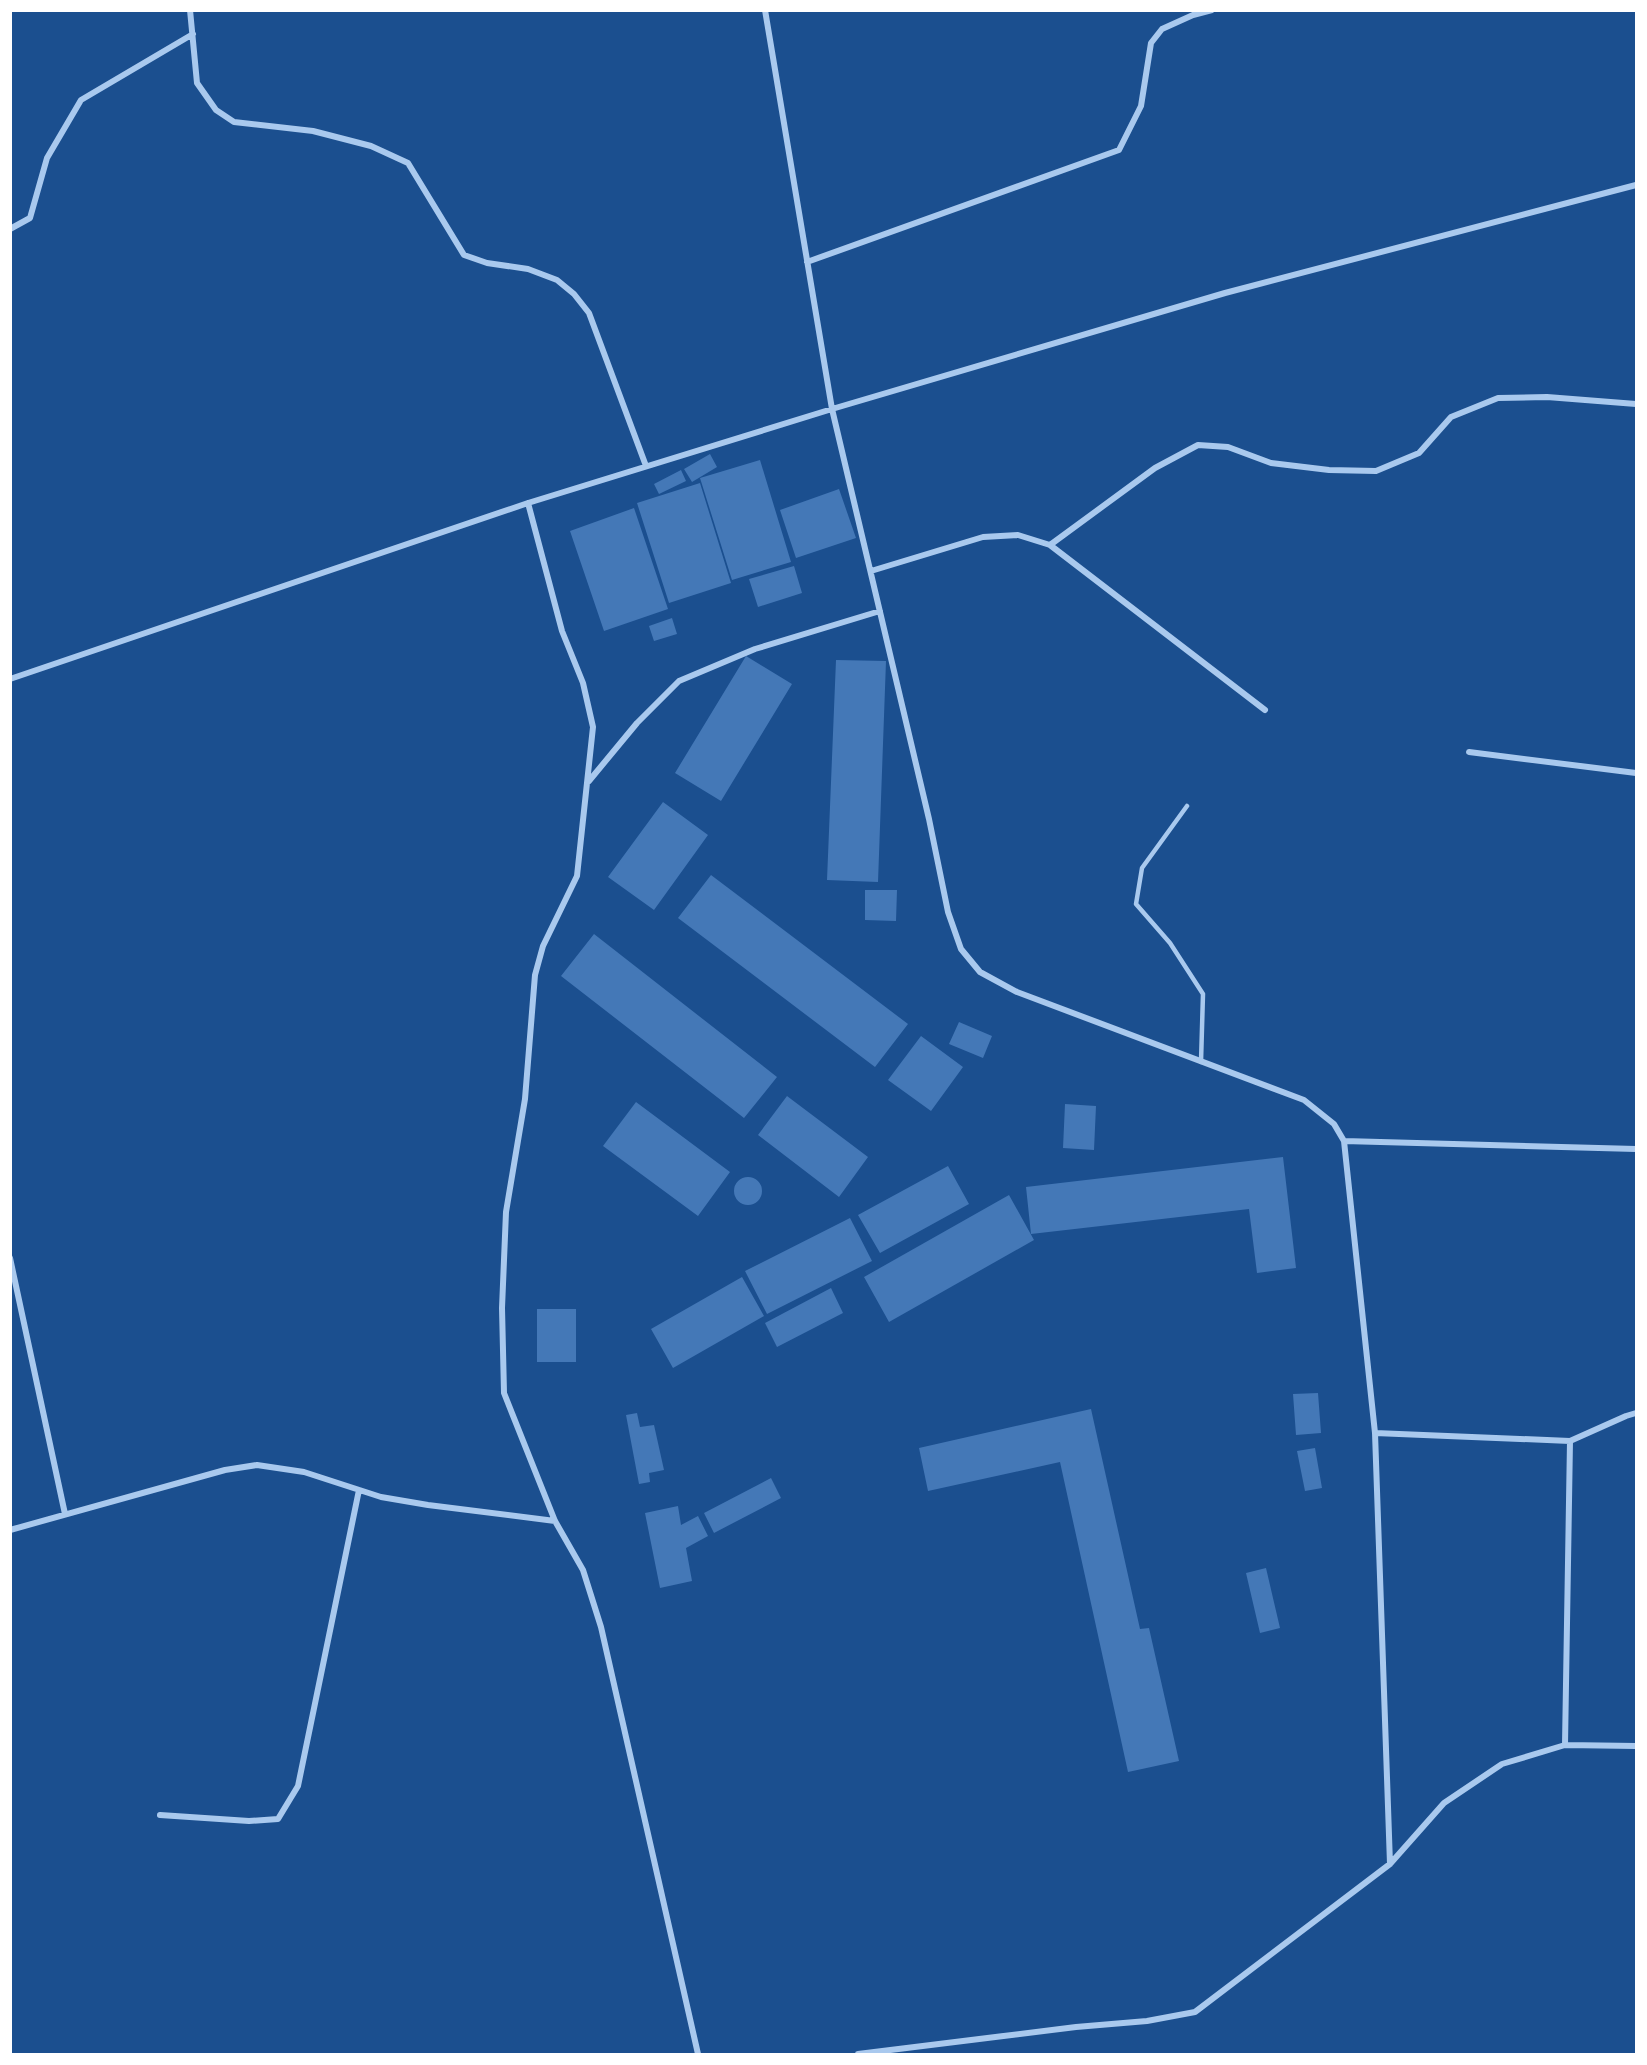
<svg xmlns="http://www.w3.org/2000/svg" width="1647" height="2065" font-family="'Space Grotesk',sans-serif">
	<rect width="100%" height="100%" fill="#1b4f8f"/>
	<path fill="#4478b7" d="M710,454l7,13 -25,15 -8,-13z
		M760,460l31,102 -59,18 -32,-102z
		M681,470l5,11 -27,13 -5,-10z
		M700,483l31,100 -62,20 -32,-100z
		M839,489l17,49 -60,20 -16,-48z
		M634,508l34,101 -64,22 -34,-100z
		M794,566l8,27 -44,14 -9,-28z
		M672,618l5,16 -23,7 -5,-15z
		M746,656l46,28 -71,117 -46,-28z
		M836,660l50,1 -8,221 -51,-2z
		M663,802l45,33 -54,75 -46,-33z
		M711,875l197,149 -33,43 -197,-149z
		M865,890h32l-1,31 -31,-1z
		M594,934l183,143 -33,41 -183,-142z
		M959,1022l33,14 -9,22 -34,-14z
		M921,1036l42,31 -32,44 -43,-31z
		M787,1096l81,61 -29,40 -81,-62z
		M636,1102l94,70 -32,44 -95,-70z
		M1065,1104l31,2 -2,44 -31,-2z
		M1283,1157l13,111 -39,5 -8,-64 -218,25 -5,-47z
		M948,1166l21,38 -89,49 -22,-38z
		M734 1191a14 14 0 1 1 28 0a14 14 0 1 1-28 0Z
		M1009,1195l25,45 -145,82 -25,-45z
		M850,1218l22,43 -105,53 -22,-43z
		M742,1277l22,39 -91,52 -22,-39z
		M831,1288l12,25 -66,34 -12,-24z
		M537,1309h39v53h-39z
		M1318,1393l3,40 -25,2 -3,-41z
		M1091,1409l49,220 9,-1 30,133 -51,11 -68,-310 -132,29 -9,-43z
		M637,1413l3,14 14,-2 10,45 -15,3 1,9 -11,2 -13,-69z
		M1315,1448l7,40 -17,3 -8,-40z
		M771,1478l10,20 -67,35 -10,-20z
		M678,1506l3,19 17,-9 10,20 -22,12 6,33 -32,7 -15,-75z
		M1266,1568l14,60 -20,5 -14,-60z"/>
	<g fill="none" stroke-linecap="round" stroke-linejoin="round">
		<path stroke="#a9c9ee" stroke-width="4.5" d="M1187,806l-45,62 -6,36 34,39 33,51 -2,68"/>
		<path stroke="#a9c9ee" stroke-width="6" d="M190,10l7,73 19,27 18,12 79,9 58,15 37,17 56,92 23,8 41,6 29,11 17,14 15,19 57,153
			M765,10l67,399 97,410 19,93 13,37 19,23 37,20 287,108 30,24 10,17 31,292 15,431
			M10,229l20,-11 17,-60 34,-58 112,-66
			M807,262l312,-112 22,-44 10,-63 11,-14 31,-14 19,-5
			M528,503l34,128 21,52 10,44 -16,149 -34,70 -8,29 -10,124 -19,113 -4,96 2,85 51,128 28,49 18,57 97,427
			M1050,545l105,-77 43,-23 30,2 43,16 58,7 47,1 43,-18 32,-36 47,-19 49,-1 89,7
			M871,571l112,-34 35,-2 32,10 215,165
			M10,679l518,-176 304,-94 393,-116 411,-108
			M1469,752l167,21
			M589,781l48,-58 42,-42 76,-32 125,-38
			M1344,1141l292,8
			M10,1258l55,256
			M1375,1433l195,8 56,-25 10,-3
			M10,1530l215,-60 32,-5 47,7 77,25 47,8 127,16
			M1565,1745l5,-304
			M160,1815l89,6 29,-2 20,-33 61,-296
			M858,2054l218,-27 71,-6 48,-9 195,-148 54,-61 58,-39 63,-19 71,1"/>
	</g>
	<rect width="1647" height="2065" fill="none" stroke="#ffffff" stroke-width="24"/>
</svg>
